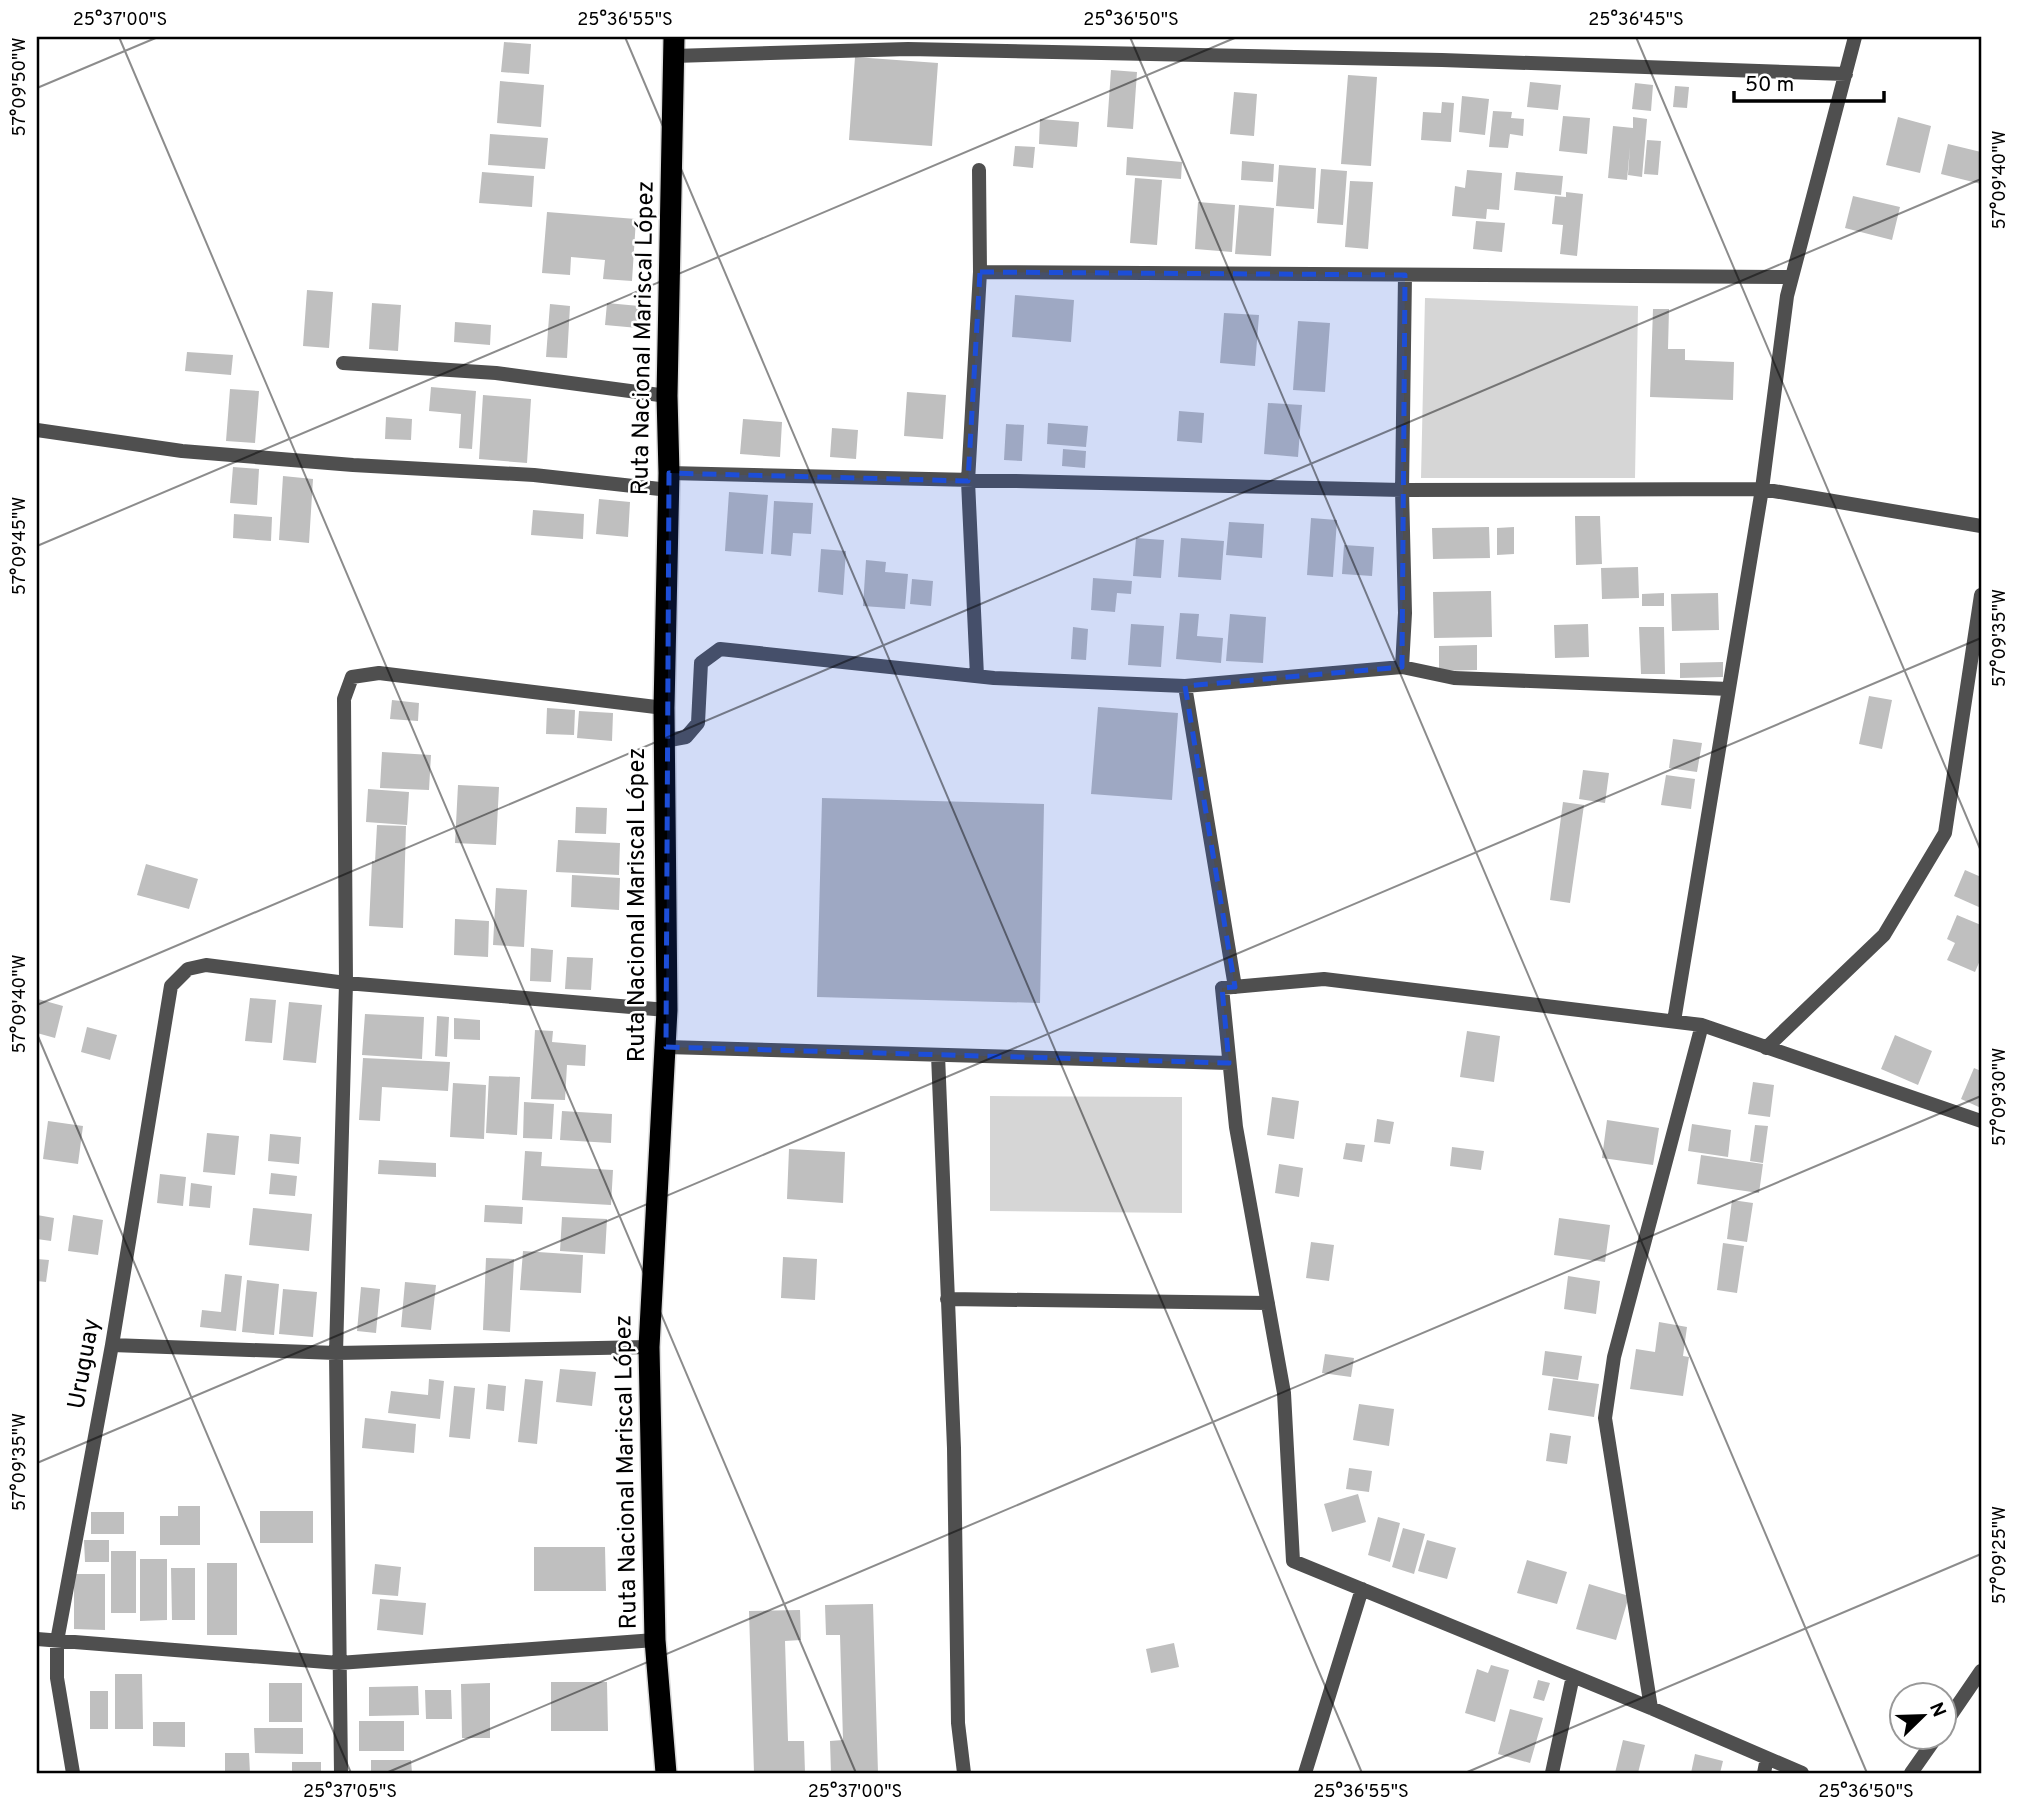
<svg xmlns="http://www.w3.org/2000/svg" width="2018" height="1810" font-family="Overpass,sans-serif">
	<rect width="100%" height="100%" fill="#fff"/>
	<path fill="#d6d6d6" d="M1425,298l213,8 -3,172h-214z
		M990,1096l192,1v116l-192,-2z"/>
	<path fill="#bfbfbf" d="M504,42l27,2 -2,30 -28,-2z
		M855,57l83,6 -6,83 -83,-6z
		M1111,70l26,2 -4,57 -26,-2z
		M1348,75l29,2 -6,89 -30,-2z
		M500,81l44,4 -3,42 -44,-4z
		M1530,82l31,3 -3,25 -31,-3z
		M1635,83l18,2 -2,26 -19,-2z
		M1675,86l14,1 -2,21 -14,-1z
		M1234,92l23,2 -3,42 -24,-2z
		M1462,96l27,3 -4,36 -26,-3z
		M1442,102l12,1 -3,39 -30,-2 2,-28 18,1z
		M1493,111l19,1 -1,6 13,1 -1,17 -13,-2 -2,14 -19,-1z
		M1563,116l27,2 -3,36 -28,-3z
		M1633,117l14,2 -5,58 -14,-2 2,-28 -3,33 -19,-2 5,-52 20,2z
		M1898,117l33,9 -11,47 -34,-8z
		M1040,119l39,3 -2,25 -38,-3z
		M490,134l58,4 -3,31 -57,-4z
		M1647,140l14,1 -3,34 -14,-1z
		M1948,144l33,8v32l-40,-10z
		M1015,146l20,1 -2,21 -20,-2z
		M1127,157l55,5 -1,17 -55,-4z
		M1242,161l32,3 -1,18 -32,-2z
		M1279,165l37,3 -2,41 -38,-3z
		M1321,169l26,2 -4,54 -26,-2z
		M1467,170l35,3 -3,37 -12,-1 -1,10 -34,-3 3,-30 10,2z
		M482,172l52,4 -2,31 -53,-4z
		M1516,172l47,4 -2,19 -47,-5z
		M1135,178l27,2 -5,65 -27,-2z
		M1350,181l23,1 -5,67 -23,-2z
		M1566,192l17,2 -6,62 -17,-2 3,-29 -11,-1 3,-28 11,1z
		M1853,196l47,11 -8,33 -47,-12z
		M1198,202l37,3 -3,47 -37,-3z
		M1239,205l35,3 -3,48 -36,-2z
		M547,212l89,7 -4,62 -29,-2 2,-19 -34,-3 -1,18 -28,-2z
		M1476,221l29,2 -3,29 -29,-3z
		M307,290l26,2 -4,56 -26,-2z
		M1015,295l59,5 -3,42 -59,-5z
		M372,303l29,2 -3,46 -29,-2z
		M607,303l32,3 -1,22 -33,-3z
		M550,304l20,2 -3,52 -21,-1z
		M1653,309h16l-1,40h17v11l49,2 -1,38 -83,-3z
		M1224,313l35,2 -4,51 -35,-3z
		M1298,321l32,2 -5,69 -32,-2z
		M455,322l36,3 -1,20 -36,-3z
		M187,352l46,3 -2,20 -46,-4z
		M431,387l45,4 -4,58 -13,-1 2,-34 -32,-3z
		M230,389l29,2 -4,52 -29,-2z
		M907,392l39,3 -3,44 -39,-3z
		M483,395l48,4 -4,64 -48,-4z
		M1268,403l34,2 -4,52 -34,-3z
		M1179,411l25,2 -2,30 -25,-2z
		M386,417l26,2 -1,21 -26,-1z
		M743,419l39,3 -2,35 -40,-3z
		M1048,423l40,3 -2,21 -39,-3z
		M1006,424l18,1 -2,36 -18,-1z
		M832,428l26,2 -2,29 -26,-2z
		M1063,449l23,2 -1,17 -23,-2z
		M233,467l26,2 -2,36 -27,-2z
		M283,476l30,3 -4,64 -30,-3z
		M729,492l39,3 -5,59 -38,-3z
		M599,499l31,3 -2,35 -32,-3z
		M774,501l39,2 -2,31 -18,-1 -2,23 -20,-2z
		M533,510l51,4 -1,25 -52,-4z
		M234,514l38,3 -1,24 -38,-3z
		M1575,516h25l2,48 -26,1z
		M1311,518l26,2 -4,57 -26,-2z
		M1229,522l35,2 -2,34 -36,-3z
		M1489,527l1,31 -57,1 -1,-31z
		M1514,527v27l-17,1v-27z
		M1136,538l28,2 -3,38 -28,-2z
		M1181,538l43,3 -3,39 -43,-3z
		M1344,545l30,2 -2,29 -30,-2z
		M821,549l25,2 -3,44 -25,-3z
		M866,560l20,2 -1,10 23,2 -3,35 -42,-3z
		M1638,567l1,31 -37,1 -1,-31z
		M1093,578l39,3 -1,13 -14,-1 -2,19 -24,-2z
		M912,579l21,2 -2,25 -21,-2z
		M1491,591l1,46 -58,1 -1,-46z
		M1664,593v13h-22v-12z
		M1718,593l1,37 -47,1 -1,-37z
		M1180,613l19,1 -2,22 26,2 -2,25 -45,-4z
		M1230,614l36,3 -3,46 -37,-2z
		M1131,624l33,2 -3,41 -33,-2z
		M1588,624l1,33 -34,1 -1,-33z
		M1073,627l15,2 -2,31 -15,-1z
		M1639,627h25l1,47h-24z
		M1477,645v25l-38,1v-25z
		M1723,662v15l-43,1v-15z
		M1869,696l23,4 -10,49 -23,-5z
		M392,700l27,3 -1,18 -28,-2z
		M1098,707l80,6 -6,87 -81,-6z
		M547,708l28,2 -1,25 -28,-1z
		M579,711l34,2 -1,28 -35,-3z
		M1673,739l29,4 -5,29 -28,-4z
		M382,752l49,3 -2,35 -49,-2z
		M1583,770l26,3 -4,30 -26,-4z
		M1666,775l29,4 -4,30 -30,-4z
		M458,785l41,2 -3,58 -41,-2z
		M368,789l41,3 -2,33 -41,-3z
		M822,798l222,6 -4,199 -223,-6z
		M1563,802l21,3 -14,98 -20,-3z
		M576,807l31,1 -1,26 -31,-1z
		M377,825l29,1 -3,102 -34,-2 3,-65 3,1z
		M558,840l62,3 -1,32 -63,-3z
		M146,864l52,15 -9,30 -52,-14z
		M1965,870l16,7v31l-27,-12z
		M572,875l48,3 -1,32 -48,-3z
		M496,888l31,2 -3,57 -31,-2z
		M1957,915l24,10v33l-6,14 -28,-12 8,-17 -8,-4z
		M455,919l34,2 -1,36 -34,-2z
		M531,948l22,2 -2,32 -21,-1z
		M567,957l26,1 -2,32 -26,-1z
		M250,998l26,2 -4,43 -27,-2z
		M38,999l25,7 -8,32 -18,-5z
		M289,1002l33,3 -6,58 -33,-3z
		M365,1014l59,3 -2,42 -60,-4z
		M437,1016l12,1 -2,40 -12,-1z
		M454,1018l26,2v20l-26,-1z
		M87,1027l30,8 -7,25 -29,-8z
		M535,1030l18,1 -1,11 34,3 -1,21 -18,-1 -2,35 -34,-1z
		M1467,1031l33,5 -6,46 -34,-5z
		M1895,1035l37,16 -14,34 -37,-16z
		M363,1058l87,4 -2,29 -66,-4 -2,34 -21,-1z
		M1974,1068l7,3v37l-20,-9z
		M489,1076l31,1 -3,58 -31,-2z
		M1753,1082l21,3 -4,32 -22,-3z
		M453,1083l33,2 -2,54 -34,-2z
		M1272,1097l27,4 -5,38 -27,-4z
		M524,1102l30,2 -2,35 -29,-1z
		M562,1111l50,3 -1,29 -51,-3z
		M1377,1119l17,3 -4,22 -16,-2z
		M1607,1120l52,8 -6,37 -51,-7z
		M48,1121l35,5 -5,38 -35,-5z
		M1692,1124l39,6 -3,27 -40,-6z
		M1755,1125l13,1 -5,37 -13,-2z
		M207,1133l32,3 -4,39 -32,-3z
		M270,1134l31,3 -2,27 -31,-3z
		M1346,1143l19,2 -3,17 -19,-3z
		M1452,1147l32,4 -3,19 -31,-4z
		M789,1149l56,3 -2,51 -56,-4z
		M525,1151l17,1 -1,14 72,4 -2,35 -89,-5z
		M1701,1155l62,9 -4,29 -62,-9z
		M379,1160l57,3v14l-58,-3z
		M1279,1164l24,4 -4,29 -24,-4z
		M271,1173l26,3 -2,20 -26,-2z
		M160,1174l26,3 -3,29 -26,-3z
		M191,1183l21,3 -2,22 -21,-2z
		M1732,1200l21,3 -6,39 -20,-3z
		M485,1205l38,2 -1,17 -38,-2z
		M253,1208l59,6 -3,37 -60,-6z
		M37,1215l17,3 -3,23 -14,-2z
		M73,1215l30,5 -5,35 -30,-4z
		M562,1217l45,2 -2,35 -45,-3z
		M1559,1218l51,7 -5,37 -51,-7z
		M1311,1242l23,3 -5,36 -23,-3z
		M1723,1243l21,3 -7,47 -20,-3z
		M523,1251l60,4 -2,38 -61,-3z
		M783,1257l34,2 -2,41 -34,-2z
		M486,1258l28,1 -4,73 -27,-2z
		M37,1259l12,1 -3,22 -9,-1z
		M225,1274l17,2 -6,55 -36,-4 2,-17 19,2z
		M1568,1276l32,5 -4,33 -32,-5z
		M247,1280l32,4 -5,51 -32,-3z
		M405,1282l31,3 -5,45 -30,-3z
		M361,1287l19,2 -4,44 -19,-2z
		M283,1289l34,3 -4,45 -34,-3z
		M1659,1322l28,5 -4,29 6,1 -6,39 -53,-7 6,-40 19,3z
		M1545,1351l37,5 -4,24 -36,-5z
		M1325,1354l29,4 -3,19 -29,-4z
		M560,1369l36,3 -4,34 -36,-4z
		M1553,1378l46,6 -5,33 -46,-7z
		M429,1379l15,2 -4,38 -52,-6 3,-22 37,4z
		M525,1379l18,2 -6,63 -19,-2z
		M488,1384l18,2 -2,25 -18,-2z
		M454,1386l21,2 -5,51 -21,-2z
		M1359,1404l35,5 -5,37 -36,-6z
		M365,1418l51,6 -2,29 -52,-5z
		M1550,1433l21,3 -4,28 -21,-3z
		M1349,1468l23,3 -3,21 -23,-3z
		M1358,1494l8,28 -34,10 -8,-28z
		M178,1506h22v39h-40v-29h18z
		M260,1511h53v32h-53z
		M91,1512h33v22h-33z
		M1378,1517l22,6 -10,39 -22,-7z
		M1403,1528l22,6 -11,40 -22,-7z
		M84,1540h25v22h-24z
		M1427,1540l29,8 -9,31 -29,-8z
		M534,1547h71l1,44h-72z
		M111,1551h25v62h-25z
		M140,1559h27v61l-27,1z
		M1527,1560l40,12 -10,32 -40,-11z
		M207,1563h30v72h-30z
		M375,1564l26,3 -3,29 -26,-2z
		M171,1568h24v52h-23z
		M74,1574h31v56l-31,-1z
		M1589,1584l40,12 -13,44 -40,-11z
		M380,1599l46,4 -3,32 -46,-5z
		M873,1604l5,169h-47l-1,-32 13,-1 -3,-105h-14l-1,-30z
		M800,1610l1,30 -16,1 3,100h16l1,32h-51l-5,-162z
		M1174,1643l5,24 -28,6 -5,-24z
		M1491,1665l18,5 -14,52 -30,-9 12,-44 11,4z
		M115,1674h27l1,55h-28z
		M1538,1680l12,3 -6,18 -11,-3z
		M551,1682h56l1,49h-57z
		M269,1683h33v39h-33z
		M490,1683v55h-28l-1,-54z
		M418,1686l1,29 -50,1v-29z
		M425,1690h26l1,29h-26z
		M90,1691h18v38h-18z
		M1510,1709l33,9 -13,45 -32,-9z
		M359,1721h45v30h-45z
		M153,1722h32v25l-32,-1z
		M254,1728h49v26l-48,-1z
		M1623,1740l22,5 -7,28h-23z
		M225,1753h24l1,20h-25z
		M1695,1754l28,7 -3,12h-29z
		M371,1760h40l1,13h-41z
		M292,1762h29v11h-29z"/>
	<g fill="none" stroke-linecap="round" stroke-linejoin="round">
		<g stroke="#dbdbdb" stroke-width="24">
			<path id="highway" d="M666,1773l-11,-133 -6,-293 18,-337 -3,-302 5,-235 -2,-77 7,-359"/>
		</g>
		<path stroke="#4f4f4f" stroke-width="14" d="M674,56l234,-7 534,11 404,14
			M980,272l812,5
			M343,363l153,10 171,23
			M37,430l145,21 171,14 181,10 135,15
			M669,473l733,17 360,-1 219,37
			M1402,667l3,-54 -3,-123 3,-215
			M977,676l-9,-195 12,-209 -1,-102
			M1185,686l50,301
			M664,741l22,-4 12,-14 3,-60 19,-14 274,29 191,8 217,-19 52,11 275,11
			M1674,1021l88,-532 25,-193 68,-259
			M666,1047l563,16
			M1766,1048l118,-113 61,-102 36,-238
			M938,1055l16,393 4,275 6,50
			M947,1299l321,4
			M112,1345l224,8 313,-6
			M37,1639l302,24 316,-23
			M1651,1708l-46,-290 9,-61 88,-332
			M1944,1725l37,-54
			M73,1773l-16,-95v-37l55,-296 59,-359 17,-17 18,-4 140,18 321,27
			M341,1773l-5,-420 10,-370 -2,-284 8,-22 27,-4 285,35
			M1305,1773l57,-184
			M1552,1773l21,-97
			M1764,1773l3,-15
			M1802,1773l-151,-65 -358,-147 -9,-168 -48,-266 -14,-139 102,-9 378,46 279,96
			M1911,1773l26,-37"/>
		<use href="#highway" stroke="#000" stroke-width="21"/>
	</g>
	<path fill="#1d4ed8" fill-opacity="0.2" stroke="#1d4ed8" stroke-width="5" stroke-dasharray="14 9" stroke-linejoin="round" d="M980,272l425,3 -3,392 -217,19 50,301 -13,1 7,75 -563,-16 3,-574 299,8z"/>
	<path fill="none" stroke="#000" stroke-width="2" stroke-opacity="0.45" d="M119,37l737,1736M625,37l737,1736M1130,37l737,1736M1636,37l345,814M37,88l121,-51M37,546l1200,-509M37,1005l1944,-826M37,1034l314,739M37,1463l1944,-825M386,1773l1595,-677M1465,1773l516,-219"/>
	<g text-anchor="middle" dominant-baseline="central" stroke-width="5" stroke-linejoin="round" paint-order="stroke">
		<g font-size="24" fill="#000" stroke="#fff">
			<text transform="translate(644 338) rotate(-89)">Ruta Nacional Mariscal López</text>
			<text transform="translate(638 905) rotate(-90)">Ruta Nacional Mariscal López</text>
			<text transform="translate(85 1364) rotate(-80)">Uruguay</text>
			<text transform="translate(627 1472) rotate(-91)">Ruta Nacional Mariscal López</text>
		</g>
	</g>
	<rect width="2018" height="1810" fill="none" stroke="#ffffff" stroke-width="77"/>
	<g transform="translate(1923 1716) rotate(67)"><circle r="33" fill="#ffffff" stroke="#999999" stroke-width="2"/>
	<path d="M0-5L12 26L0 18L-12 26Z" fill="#000000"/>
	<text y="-10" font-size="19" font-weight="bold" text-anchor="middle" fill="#000000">N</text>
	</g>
	<path d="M1734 91v10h150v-10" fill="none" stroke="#000000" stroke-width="3.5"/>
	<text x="1745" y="91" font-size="21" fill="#000000" stroke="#ffffff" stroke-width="5" paint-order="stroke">50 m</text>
	<rect x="38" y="38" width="1942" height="1734" fill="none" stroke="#000" stroke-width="2.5"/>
	<g font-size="18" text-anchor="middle" fill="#000">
		<text x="120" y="25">25°37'00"S</text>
		<text x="625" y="25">25°36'55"S</text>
		<text x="1131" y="25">25°36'50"S</text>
		<text x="1636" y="25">25°36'45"S</text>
		<text transform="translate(19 87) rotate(-90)" y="6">57°09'50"W</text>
		<text transform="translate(1999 180) rotate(-90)" y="6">57°09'40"W</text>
		<text transform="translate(19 546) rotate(-90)" y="6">57°09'45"W</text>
		<text transform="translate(1999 638) rotate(-90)" y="6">57°09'35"W</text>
		<text transform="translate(19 1004) rotate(-90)" y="6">57°09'40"W</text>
		<text transform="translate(1999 1097) rotate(-90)" y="6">57°09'30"W</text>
		<text transform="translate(19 1462) rotate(-90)" y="6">57°09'35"W</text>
		<text transform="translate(1999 1555) rotate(-90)" y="6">57°09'25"W</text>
		<text x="350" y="1797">25°37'05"S</text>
		<text x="855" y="1797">25°37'00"S</text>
		<text x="1361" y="1797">25°36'55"S</text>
		<text x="1866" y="1797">25°36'50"S</text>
	</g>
</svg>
